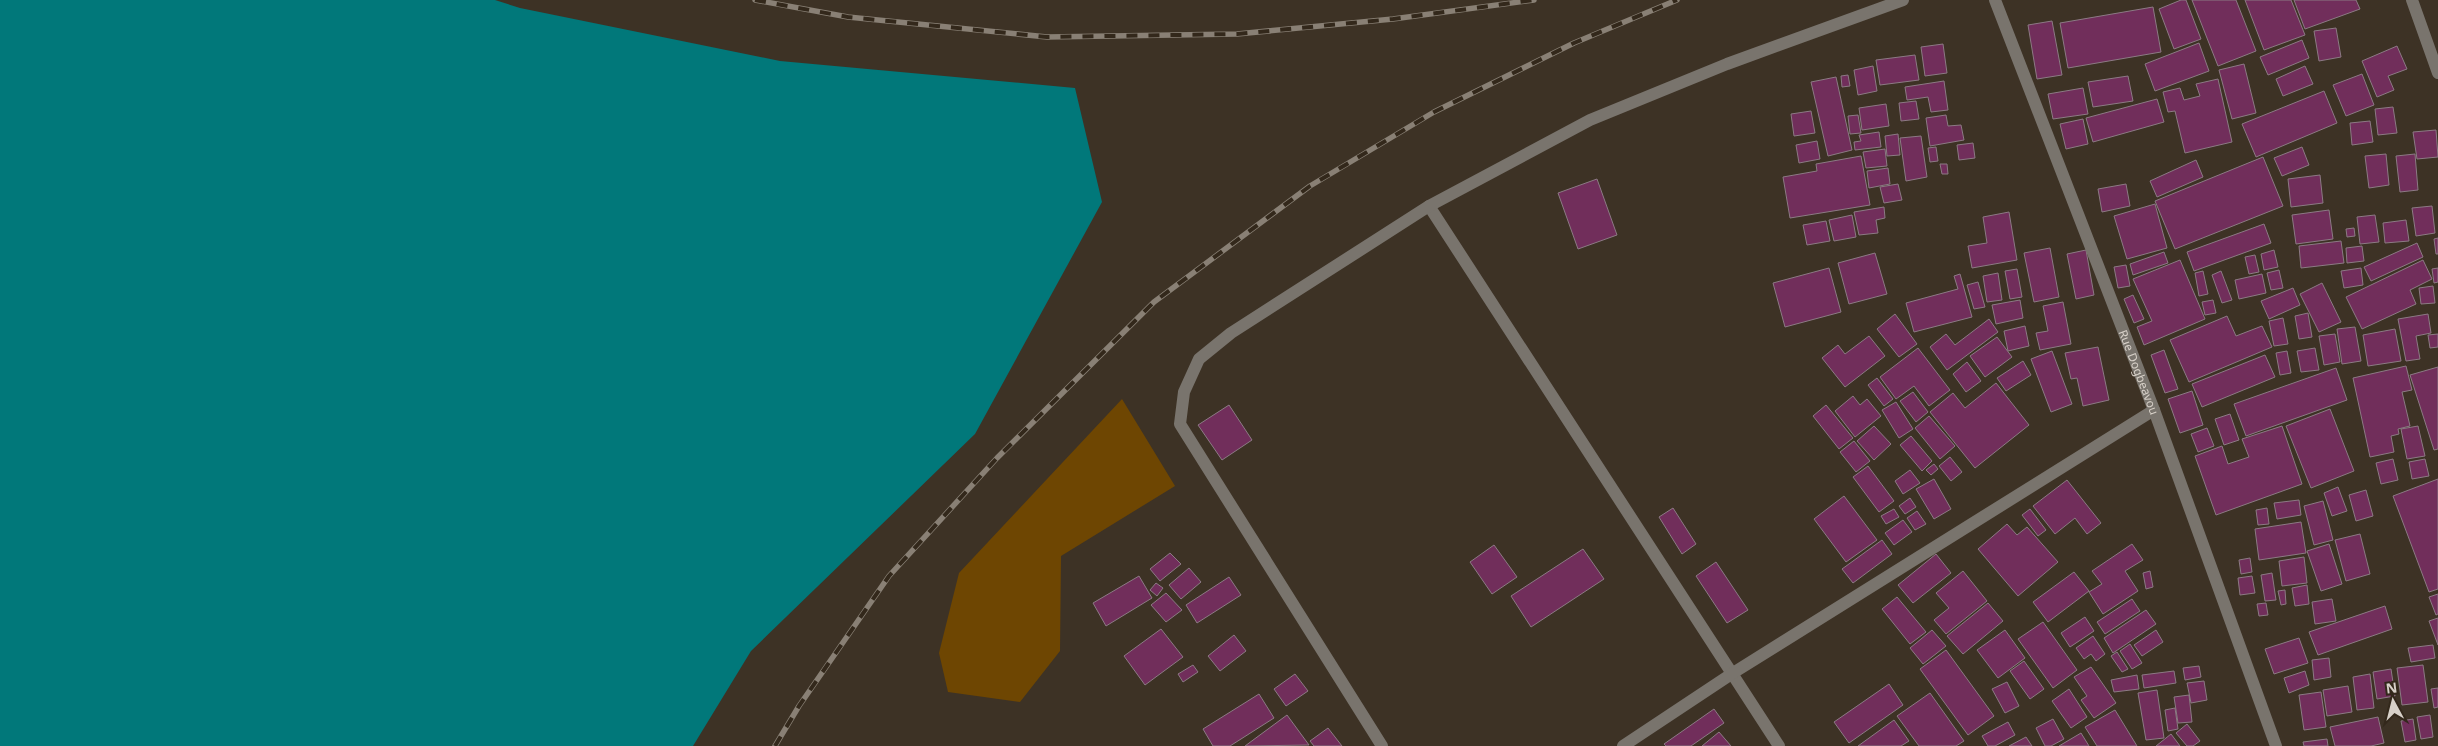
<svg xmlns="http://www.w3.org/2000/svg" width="2438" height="746" font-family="'Noto Sans',sans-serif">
	<rect width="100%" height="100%" fill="#3d3225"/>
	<path fill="#6e4602" d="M1122,399l53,87 -114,70 -1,95 -40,51 -72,-10 -9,-39 20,-80z"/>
	<path fill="#01787a" d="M0,0h495l25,8 260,53 295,27 27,114 -127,232 -224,217 -58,95h-693z"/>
	<path fill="#712e5b" stroke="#8c7a84" d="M2181,0h5l15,39 -27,10 -15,-40z
		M2192,0h44l20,51 -38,15z
		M2245,0h46l14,35 -41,15z
		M2294,0h62l4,9 -55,20z
		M2153,7l8,45 -93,16 -8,-45z
		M2052,21l10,54 -25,4 -9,-54z
		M2336,28l5,29 -22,4 -5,-30z
		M2302,40l7,18 -41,17 -8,-18z
		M2199,43l10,28 -54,20 -10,-27z
		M1943,44l4,29 -22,3 -4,-29z
		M2397,46l10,23 -19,7 6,14 -17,7 -15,-36z
		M1915,55l4,25 -39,5 -4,-25z
		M2244,64l12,49 -24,6 -13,-49z
		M1873,66l4,25 -19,4 -4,-25z
		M2305,66l8,18 -30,12 -7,-17z
		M2362,74l12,31 -28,11 -13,-31z
		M1848,75l2,11 -8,1 -1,-11z
		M2128,76l5,25 -40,6 -5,-25z
		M1836,77l16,73 -24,6 -17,-74z
		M2218,79l14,63 -47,11 -10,-42 -7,1 -5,-20 17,-4 4,12 16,-4 -4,-12z
		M1944,81l4,29 -17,2 -3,-15 -21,3 -2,-13z
		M2083,88l5,26 -35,5 -5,-25z
		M2324,91l13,32 -81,34 -14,-33z
		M2157,99l7,23 -71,20 -7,-24z
		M1916,101l3,18 -18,2 -2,-18z
		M1886,104l3,22 -27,4 -3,-22z
		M2393,107l4,26 -19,2 -3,-26z
		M1811,111l4,22 -21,3 -3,-22z
		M1858,115l3,18 -11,1 -2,-18z
		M1946,115l2,11 13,-1 3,15 -34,6 -4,-28z
		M2083,119l5,25 -22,5 -6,-25z
		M2370,121l3,21 -21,3 -2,-22z
		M2436,130l2,27 -21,2 -4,-27z
		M1879,132l2,15 -26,3 -1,-8 7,-1 -2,-6z
		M1898,134l2,21 -13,1 -2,-20z
		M1921,136l6,41 -21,4 -6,-43z
		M1817,141l3,18 -21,4 -3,-18z
		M1973,143l2,15 -16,2 -2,-15z
		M1936,147l2,14 -8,1 -2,-14z
		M2302,147l7,18 -27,11 -8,-18z
		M1885,149l2,17 -21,2 -3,-16z
		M2386,154l3,31 -20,3 -4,-32z
		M2415,154l3,36 -18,2 -4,-36z
		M1861,156l9,49 -80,13 -7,-41 34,-6 -1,-7z
		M2263,157l20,49 -108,43 -20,-48z
		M2196,160l7,17 -46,20 -7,-16z
		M1940,164h7l1,10h-6z
		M1888,168l2,16 -21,4 -2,-17z
		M2320,175l3,28 -32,4 -3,-28z
		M1597,179l20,56 -39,14 -20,-56z
		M1898,184l4,16 -18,3 -4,-16z
		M2126,184l4,22 -28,6 -4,-23z
		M2155,204l12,44 -40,11 -13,-43z
		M2432,206l3,27 -19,3 -4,-28z
		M1884,207l1,11 -9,2 2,13 -19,2 -5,-23z
		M2329,210l4,29 -37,5 -4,-29z
		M2009,212l8,48 -45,8 -4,-22 19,-3 -4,-26z
		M1852,215l4,22 -22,4 -5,-21z
		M2375,215l4,27 -19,2 -3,-27z
		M2406,220l3,21 -24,2 -2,-20z
		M1826,221l4,20 -23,4 -4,-20z
		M2264,224l7,19 -77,28 -7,-19z
		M2354,228l1,8 -8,1 -1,-8z
		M2438,238v16h-2l-2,-15z
		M2341,241l3,22 -43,5 -2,-22z
		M2417,243l6,14 -52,24 -7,-14z
		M2362,246l2,15 -17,2 -1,-15z
		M2050,248l9,49 -25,5 -10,-49z
		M2086,250l8,45 -18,4 -9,-45z
		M2274,250l4,17 -14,3 -3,-16z
		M2164,252l4,11 -35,12 -3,-11z
		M1875,253l12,41 -38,10 -11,-41z
		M2255,255l4,17 -10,2 -4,-17z
		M2180,260l25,59 -61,26 -7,-18 15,-6 -19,-42z
		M2423,260l9,19 -22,11 6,14 -54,25 -16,-32z
		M2126,265l4,21 -12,2 -4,-21z
		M1829,268l12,44 -56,15 -12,-44z
		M2361,268l2,17 -19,3 -3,-17z
		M2438,268v14l-4,1 -2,-14z
		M2017,269l5,28 -12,2 -5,-28z
		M2279,270l4,18 -12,2 -4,-17z
		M2203,271l5,23 -9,2 -4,-23z
		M2221,271l11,29 -10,3 -10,-28z
		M1998,273l4,27 -15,2 -4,-26z
		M1960,274l12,43 -58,15 -8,-29 52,-14 -4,-13z
		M2262,274l4,19 -27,6 -4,-19z
		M1978,282l7,25 -11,2 -7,-24z
		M2322,283l19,39 -22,10 -19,-38z
		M2433,286l2,17 -14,1 -2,-16z
		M2293,288l7,17 -31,14 -8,-18z
		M2133,295l11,24 -10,4 -10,-24z
		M2020,300l3,18 -27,6 -4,-19z
		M2213,300l3,13 -11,2 -3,-13z
		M2063,302l8,42 -31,6 -4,-17 12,-2 -5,-25z
		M2308,313l4,24 -13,2 -4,-23z
		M1895,314l22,30 -18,13 -22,-28z
		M2428,314l3,19 -15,3 4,23 -14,2 -8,-42z
		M2227,316l9,20 26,-10 10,21 -83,35 -19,-42z
		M2283,318l5,26 -14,2 -5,-25z
		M1989,319l9,13 -51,38 -17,-23 16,-13 9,11z
		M2025,326l4,20 -21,5 -4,-20z
		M2355,327l6,34 -19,3 -5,-35z
		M2395,329l6,32 -33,5 -5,-31z
		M2335,334l5,28 -16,3 -5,-29z
		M2438,334v13l-8,1 -2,-13z
		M1869,336l16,20 -40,31 -23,-29 16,-13 7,9z
		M1997,337l15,20 -27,20 -15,-21z
		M2098,347l11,53 -26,6 -6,-28 -6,1 -6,-26z
		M1918,348l32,42 -21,16 -15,-20 -18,13 -16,-22z
		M2315,348l4,22 -18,2 -4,-21z
		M2164,350l14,39 -13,4 -14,-38z
		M2052,351l20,53 -21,8 -20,-53z
		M2287,351l4,22 -11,2 -4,-22z
		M2265,355l10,22 -73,30 -10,-23z
		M2023,361l8,14 -25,16 -9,-13z
		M1967,362l14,19 -15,11 -13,-18z
		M2406,366l6,24 -10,2 8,34 -12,3 1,5 -8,2 3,16 -24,5 -17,-79z
		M2438,367v82l-4,1 -24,-75z
		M2336,368l11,32 -101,36 -12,-32z
		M1877,378l16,21 -9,7 -16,-21z
		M1996,383l33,42 -54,43 -45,-56 23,-19 12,15z
		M2192,391l11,34 -23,8 -12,-34z
		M1913,392l15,20 -12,10 -16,-21z
		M1853,396l7,9 7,-6 14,17 -26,21 -20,-26z
		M1896,402l17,27 -14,9 -17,-28z
		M1229,405l23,35 -30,20 -24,-35z
		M1826,405l27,33 -14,11 -26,-33z
		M2330,409l24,62 -43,17 -25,-62z
		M2230,414l9,26 -15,5 -9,-26z
		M1929,416l26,30 -15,13 -25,-31z
		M1874,426l17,18 -17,16 -17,-19z
		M2282,426l20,58 -86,31 -21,-59 27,-10 6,18 21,-7 -7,-18z
		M2418,426l7,30 -18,3 -6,-30z
		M2207,428l7,18 -16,6 -7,-18z
		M1911,436l21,25 -10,10 -22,-26z
		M1854,441l16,20 -14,11 -16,-20z
		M1950,457l12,15 -11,9 -12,-15z
		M2393,459l5,21 -17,4 -5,-21z
		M2425,459l4,17 -17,3 -3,-17z
		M1934,464l4,5 -7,6 -5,-5z
		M1868,466l26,35 -15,11 -26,-35z
		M1910,470l10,13 -17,11 -8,-13z
		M1934,479l17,30 -17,10 -18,-30z
		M2438,479v110l-9,3 -36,-96z
		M2067,480l34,43 -14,11 -12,-16 -20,16 -22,-28z
		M2338,487l9,24 -15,5 -8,-23z
		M2366,490l7,26 -17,5 -7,-26z
		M1844,496l33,44 -31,22 -32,-43z
		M1910,498l6,9 -11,7 -6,-8z
		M2299,500l2,15 -24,4 -3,-16z
		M2323,501l10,39 -19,5 -10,-39z
		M1673,508l23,36 -14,10 -23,-37z
		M2267,508l2,16 -11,1 -2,-15z
		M1894,509l5,8 -13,7 -5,-8z
		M2030,509l16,21 -8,6 -16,-21z
		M1917,511l9,13 -11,6 -8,-12z
		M1903,520l9,12 -18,13 -9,-12z
		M2301,522l5,31 -47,7 -4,-31z
		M2007,524l10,11 10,-8 31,35 -40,34 -40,-47z
		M2360,534l10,40 -24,7 -11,-41z
		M1882,540l10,14 -39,29 -11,-14z
		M2132,544l11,16 -18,11 13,20 -35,23 -14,-22 13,-8 -10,-13z
		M2329,544l13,40 -21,7 -14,-40z
		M1494,545l23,32 -25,17 -22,-32z
		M1583,549l21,30 -73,48 -20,-31z
		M1170,553l11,11 -21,17 -10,-12z
		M1936,554l15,19 -38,30 -15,-18z
		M2304,557l3,26 -25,3 -3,-25z
		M2250,558l2,14 -11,2 -2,-14z
		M1716,562l32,48 -21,13 -31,-47z
		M1189,568l12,14 -20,17 -12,-14z
		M1963,571l24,30 -41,33 -12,-14 15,-12 -13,-15z
		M2150,571l3,16 -7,2 -3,-16z
		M2074,572l15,19 -41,31 -15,-20z
		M2272,573l4,27 -11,1 -4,-26z
		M1139,576l13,22 -46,28 -13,-23z
		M2252,576l3,17 -15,2 -2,-17z
		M1229,577l12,18 -44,28 -11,-18z
		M1156,583l7,5 -6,8 -7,-6z
		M2307,585l2,19 -14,2 -3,-18z
		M2285,590l1,14 -5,1 -3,-14z
		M1166,593l16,17 -16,12 -15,-17z
		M2438,594v20l-2,1 -7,-18z
		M1897,597l29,35 -16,12 -28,-35z
		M2132,599l8,12 -35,23 -8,-12z
		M2332,599l4,22 -21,3 -3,-22z
		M1988,603l15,18 -40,33 -16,-18z
		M2266,603l2,12 -9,1 -2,-12z
		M2385,606l7,23 -74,26 -9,-23z
		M2146,610l10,14 -43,29 -9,-15z
		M2085,617l9,14 -24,16 -9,-14z
		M2438,618v27l-9,-24z
		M2043,622l34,48 -24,18 -35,-49z
		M1161,629l22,28 -38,28 -21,-29z
		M1932,630l14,16 -23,18 -13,-16z
		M2005,630l20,28 -27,20 -21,-28z
		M2156,630l7,12 -21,14 -8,-11z
		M1234,635l12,16 -26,20 -12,-15z
		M2093,636l12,18 -9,7 -5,-7 -7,5 -8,-11z
		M2299,638l9,25 -34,11 -9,-25z
		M2130,644l12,19 -10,6 -12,-18z
		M2433,645l2,13 -24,4 -3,-14z
		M1946,650l48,66 -26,19 -48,-66z
		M2117,652l11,17 -6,3 -11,-16z
		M2329,658l2,19 -17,3 -2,-20z
		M2024,661l20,28 -14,10 -20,-28z
		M1193,665l5,7 -15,10 -5,-8z
		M2423,665l5,37 -26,3 -5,-37z
		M2199,666l2,11 -16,3 -2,-12z
		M2091,667l25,36 -22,15 -13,-18 6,-4 -13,-19z
		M2391,669l4,27 -18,3 -4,-27z
		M2174,671l2,12 -32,5 -2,-13z
		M2305,671l4,14 -20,8 -5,-15z
		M1295,674l13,17 -22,15 -12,-17z
		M2370,674l4,34 -17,2 -4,-33z
		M2137,675l2,14 -25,3 -3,-12z
		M2204,681l3,19 -16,3 -4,-20z
		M2007,682l12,24 -14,7 -13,-24z
		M1889,684l14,21 -54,38 -15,-21z
		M2348,686l4,26 -25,4 -4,-26z
		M2438,688v19l-4,1 -3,-19z
		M2069,689l18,28 -16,11 -19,-27z
		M2157,690l7,48 -18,2 -8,-47z
		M2321,692l5,35 -22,3 -5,-35z
		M1930,693l34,48 -8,5h-37l-22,-30z
		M1259,694l15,24 -44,28h-17l-10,-17z
		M2189,695l3,27 -14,1 -4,-26z
		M2175,708l3,21 -10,2 -3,-21z
		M1714,709l10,14 -33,23h-25l-2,-2z
		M2115,710l22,36h-40l-12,-19z
		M1287,715l22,30 -64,1z
		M2430,715l3,22 -12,2 -4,-22z
		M2378,717l6,26 -13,3h-36l-5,-19z
		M2053,719l11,20 -13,7h-6l-9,-18z
		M2413,719l3,21 -11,2 -4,-21z
		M1894,720l15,21 -8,5h-43z
		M2008,722l7,13 -20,11h-7l-6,-10z
		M2187,724l13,17 -7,5h-6l-11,-13z
		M1328,728l14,18h-28l-4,-5z
		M1719,732l12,14h-29z
		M2081,733l8,13h-30z
		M2171,734l9,12h-24z
		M2026,737l6,9h-23z
		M2327,739l1,7h-24l-1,-4z"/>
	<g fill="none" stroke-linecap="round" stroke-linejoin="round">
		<g stroke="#79746d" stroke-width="12">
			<path id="s1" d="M1995,0l159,410 122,336"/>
			<path d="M2412,0l26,73"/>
			<path d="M1429,206l350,540"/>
			<path d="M1382,746l-202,-322 4,-32 15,-33 32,-26 198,-127 161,-86 137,-56 176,-64"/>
			<path d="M1623,746l110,-73 421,-263"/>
		</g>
		<g stroke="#898075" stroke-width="5.5">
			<path id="rail" d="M755,0l93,17 199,20 190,-3 156,-15 141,-19
				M775,746l24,-40 90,-130 108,-118 157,-156 156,-116 124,-74 140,-69 103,-43"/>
		</g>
		<use href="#rail" stroke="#33281b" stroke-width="4" stroke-dasharray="11" stroke-linecap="butt"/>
	</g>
	<g text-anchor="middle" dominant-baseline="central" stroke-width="4" stroke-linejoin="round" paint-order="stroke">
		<g font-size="12" fill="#d7d0c8" stroke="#33281b">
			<text stroke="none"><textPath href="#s1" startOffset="399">Rue Dogbeavou</textPath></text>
		</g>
	</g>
	<g transform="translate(2393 701) rotate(353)" stroke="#33281b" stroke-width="4" paint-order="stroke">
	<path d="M0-4L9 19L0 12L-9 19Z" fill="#d7d0c8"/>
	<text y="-8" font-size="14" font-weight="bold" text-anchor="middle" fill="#d7d0c8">N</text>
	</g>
</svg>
